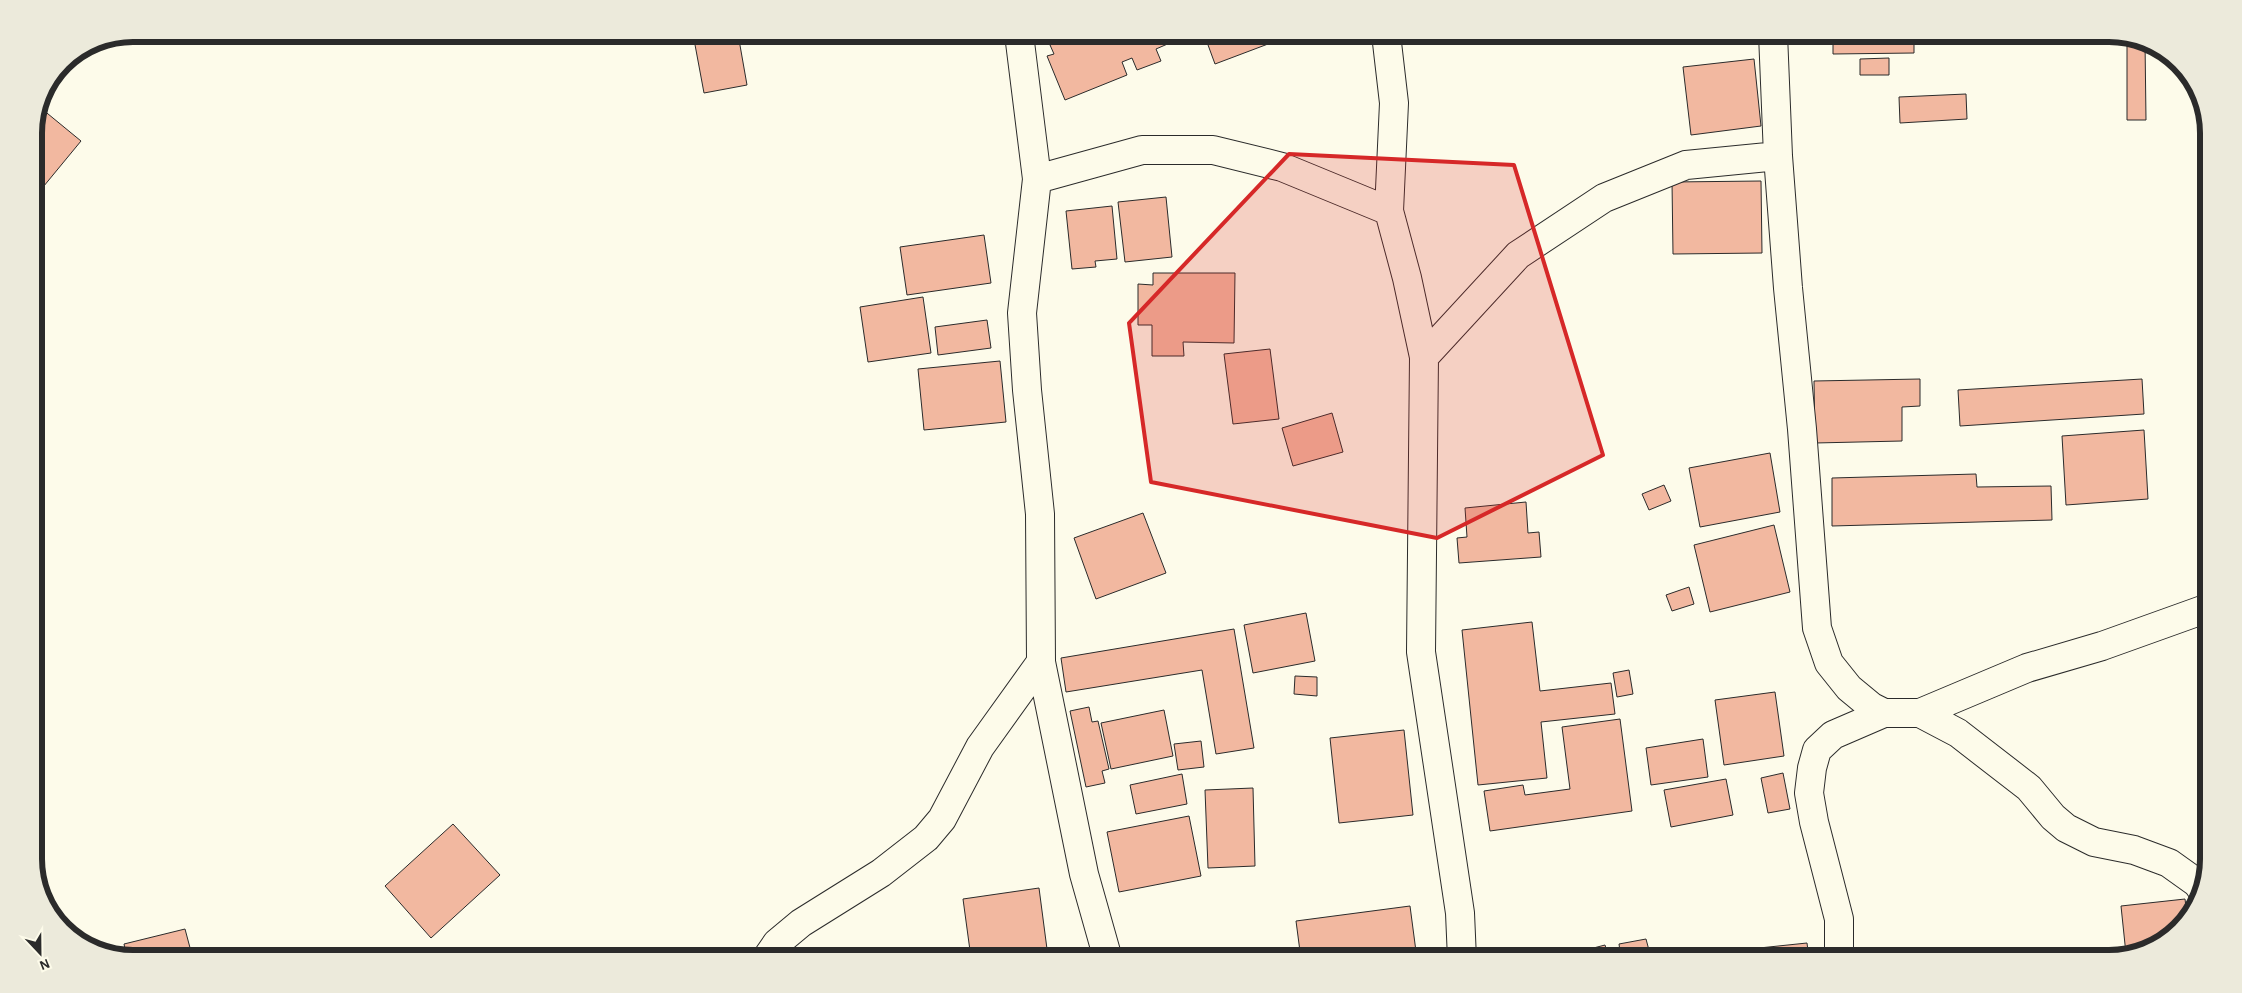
<svg xmlns="http://www.w3.org/2000/svg" width="2242" height="993" font-family="'Alegreya Sans',sans-serif">
	<rect width="100%" height="100%" fill="#fdfbea"/>
	<path fill="#f2b8a0" stroke="#2b2b2b" d="M693,34h45l9,51 -43,8z
		M1078,34l3,9 10,-4 -2,-5h88l2,5 -23,10 5,12 -24,9 -5,-12 -10,4 5,13 -62,25 -18,-44 7,-2 -4,-9z
		M1204,34h60l4,10 -53,20z
		M1833,34h81v19l-81,1z
		M2127,37l18,4 1,79h-19z
		M1889,58v17h-29v-16z
		M1754,59l7,67 -70,9 -8,-68z
		M1966,94l1,25 -67,4 -1,-26z
		M42,109l39,32 -47,57v-71l3,-13z
		M1761,181l1,72 -89,1 -1,-72z
		M1166,197l6,60 -47,5 -7,-60z
		M1112,206l5,53 -22,2 1,6 -24,2 -6,-58z
		M984,235l7,48 -84,12 -7,-48z
		M1153,273h82l-1,70 -51,-1 1,14h-32v-31h-14v-41l15,1z
		M923,297l8,56 -63,9 -8,-55z
		M987,320l4,28 -53,7 -3,-28z
		M1270,349l9,70 -46,5 -9,-70z
		M1000,361l6,61 -82,8 -6,-61z
		M1920,379v27l-18,1v34l-87,2 -1,-62z
		M2142,379l2,35 -184,12 -2,-36z
		M1332,413l11,39 -50,14 -11,-38z
		M2144,430l4,69 -82,6 -4,-69z
		M1770,453l10,59 -80,15 -11,-59z
		M1976,474l1,13 74,-1 1,34 -220,6v-48z
		M1664,485l7,16 -22,9 -7,-16z
		M1526,502l2,31 11,-1 2,25 -82,6 -2,-25 10,-1 -2,-29z
		M1143,513l23,60 -70,26 -22,-61z
		M1774,525l16,67 -80,20 -16,-67z
		M1689,587l5,17 -22,7 -6,-16z
		M1306,613l9,48 -62,12 -9,-48z
		M1532,622l8,69 71,-8 4,31 -74,8 6,56 -69,7 -16,-155z
		M1234,629l20,119 -38,6 -14,-84 -136,22 -5,-34z
		M1629,670l4,24 -16,3 -4,-24z
		M1295,676l22,1v19l-23,-2z
		M1775,692l9,64 -60,9 -9,-65z
		M1089,707l3,15 6,-1 11,48 -7,2 3,12 -19,4 -16,-76z
		M1164,710l9,46 -62,13 -10,-46z
		M1620,719l12,92 -142,20 -6,-40 39,-6 2,10 45,-6 -8,-62z
		M1404,730l9,85 -74,8 -9,-85z
		M1703,739l5,38 -57,8 -5,-37z
		M1201,741l3,26 -26,3 -4,-26z
		M1783,773l7,36 -22,4 -7,-35z
		M1182,774l5,30 -51,10 -6,-29z
		M1726,779l7,36 -62,12 -7,-37z
		M1253,788l2,78 -47,2 -3,-78z
		M1189,816l12,60 -82,16 -12,-60z
		M453,824l47,51 -69,63 -46,-52z
		M1039,888l8,61 -76,9 -8,-59z
		M2185,899l2,16 -23,27 -38,12 -5,-48z
		M1410,906l7,53h-116l-5,-38z
		M185,929l8,30 -66,-1 -3,-14z
		M1646,939l4,15 -29,5 -2,-15z
		M1807,943l2,16h-87l-1,-7z
		M1605,945l4,14h-58z"/>
	<g fill="none" stroke-linecap="round" stroke-linejoin="round">
		<g stroke="#2b2b2b" stroke-width="30">
			<path id="minor" d="M1019,34l18,145 -15,134 5,77 13,124 1,148 43,212 24,85
				M1386,34l8,69 -5,108 18,67 17,79 -3,295 39,261 2,46
				M1773,34l5,122 10,132 14,141 15,199 12,35 20,25 23,19 12,6h36l107,-45 75,-22 106,-38
				M1037,179l105,-29h71l69,17 107,44
				M1424,357l94,-102 86,-57 82,-33 92,-9
				M1920,713l38,20 71,55 24,29 13,11 28,14 40,8 35,13 28,20 5,7
				M766,959l11,-16 24,-20 80,-50 45,-35 16,-19 38,-72 61,-85
				M1839,959v-40l-25,-97 -5,-29 3,-25 5,-18 16,-15 51,-22"/>
		</g>
		<use href="#minor" stroke="#fdfbea" stroke-width="28"/>
	</g>
	<path fill="#d62828" fill-opacity="0.2" stroke="#d62828" stroke-width="4" stroke-linejoin="round" d="M1289,154l225,11 89,290 -166,83 -286,-56 -22,-159z"/>
	<path d="M0 0H2242V993H0ZM133 42H2109A91 91 0 0 1 2200 133V859A91 91 0 0 1 2109 950H133A91 91 0 0 1 42 859V133A91 91 0 0 1 133 42Z" fill="#eceadb" fill-rule="evenodd"/>
	<path fill="none" stroke="#2b2b2b" stroke-width="6" d="M133 42H2109A91 91 0 0 1 2200 133V859A91 91 0 0 1 2109 950H133A91 91 0 0 1 42 859V133A91 91 0 0 1 133 42Z"/>
	<g transform="translate(40 953) rotate(158)" stroke="#fdfbea" stroke-width="4" paint-order="stroke">
	<path d="M0-4L9 19L0 12L-9 19Z" fill="#2b2b2b"/>
	<text y="-8" font-size="14" font-weight="bold" text-anchor="middle" fill="#2b2b2b">N</text>
	</g>
</svg>
